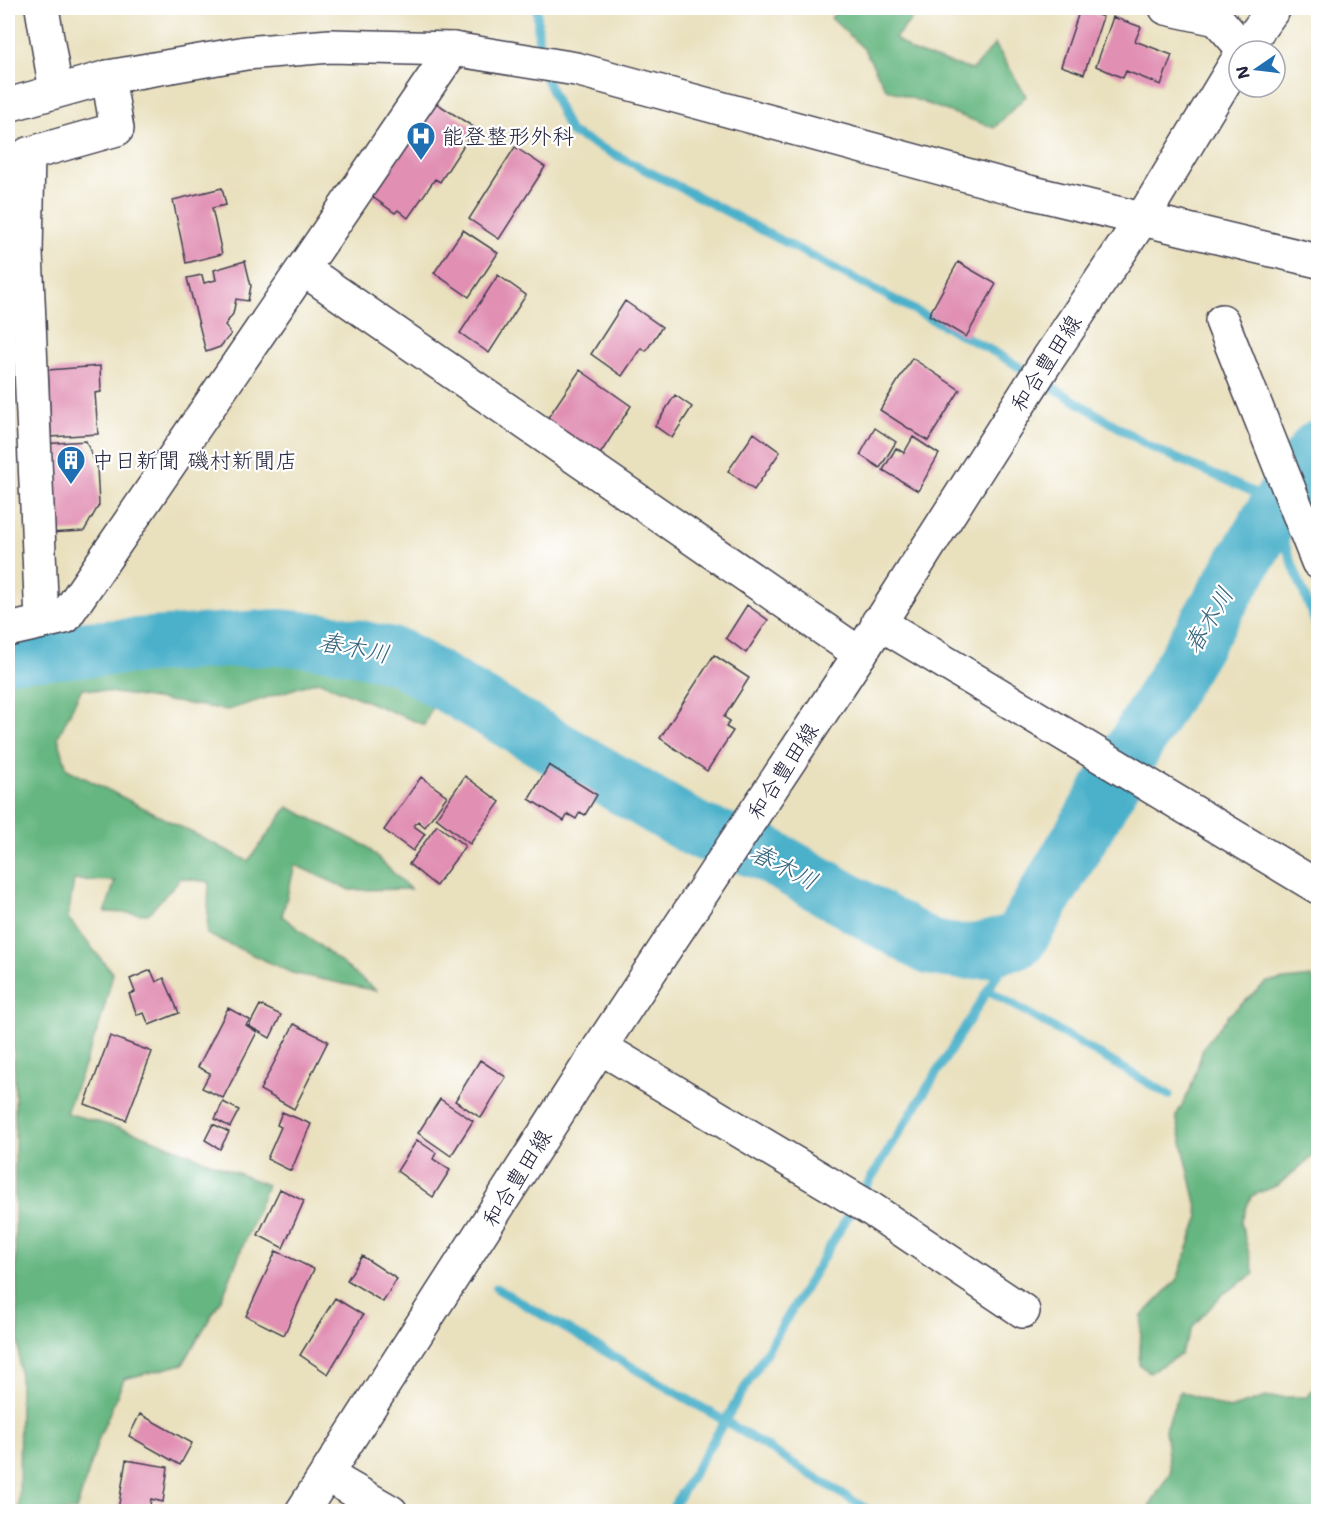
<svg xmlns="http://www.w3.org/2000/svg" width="1326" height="1519" font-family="'Shantell Sans','Klee One',sans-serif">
	<rect width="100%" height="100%" fill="#fff"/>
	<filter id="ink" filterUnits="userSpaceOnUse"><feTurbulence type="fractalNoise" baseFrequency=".0167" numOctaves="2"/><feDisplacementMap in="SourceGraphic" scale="12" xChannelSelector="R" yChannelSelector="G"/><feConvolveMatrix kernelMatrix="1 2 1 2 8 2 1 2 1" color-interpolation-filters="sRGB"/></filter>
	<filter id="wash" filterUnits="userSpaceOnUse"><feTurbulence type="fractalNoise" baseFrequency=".008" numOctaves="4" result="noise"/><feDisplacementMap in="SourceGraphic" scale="24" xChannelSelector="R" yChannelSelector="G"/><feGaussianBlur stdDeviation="1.35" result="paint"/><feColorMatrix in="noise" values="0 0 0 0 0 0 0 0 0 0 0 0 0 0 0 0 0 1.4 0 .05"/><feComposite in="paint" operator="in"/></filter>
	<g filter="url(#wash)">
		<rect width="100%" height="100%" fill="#e9e0bd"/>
		<path fill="#65b680" stroke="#446c5e" stroke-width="1.5" d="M839,8h128l-51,6 -21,24 17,13 60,19 23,-26 31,52 -32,32 -108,-39 -22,-40 -33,-31z
			M281,645l116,20 42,28 -15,32 -106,-44 -90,29 -146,-22 -24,49 9,32 181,92 40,-54 78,39 44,43 -60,1 -55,-25 -13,51 95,75 -85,-18 -85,-39 2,-52 -28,-4 -33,36 -43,-2 10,-31 -41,-1 -6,38 45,56 -13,49 -34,90 71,20 130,52 -44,111 -40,68 -59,15 -25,59 -23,73h-57l1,-128 -5,-144v-161l-7,-128v-279z
			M1312,977l6,12v163l-40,33 -27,11 -10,26 13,52 -31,20 -29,31 -14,30 -30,17 -11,-7 3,-49 35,-36 22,-64 -23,-100 14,-26 14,-44 26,-32 37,-32z
			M1318,1385v126h-172l24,-38 -5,-44 15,-38 49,18 37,-12h41z"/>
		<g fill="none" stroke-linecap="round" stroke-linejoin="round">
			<path stroke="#4bb1ca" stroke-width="9" d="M537,8l2,48
				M542,70l28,62 123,62 303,159 155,94 109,48 13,18 45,117
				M988,990l181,105
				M496,1288l229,133 146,91
				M670,1512l200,-332 149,-240"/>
			<path stroke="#4bb1ca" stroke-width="56" d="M8,654l270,-17 55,5 67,15 298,174 66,22 165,94c41,9 50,5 90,-7l254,-427 45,-65"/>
		</g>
		<g id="blocks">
			<path fill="#e190b4" d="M1080,9l23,8 -19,57 -23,-8z
				M1113,17l28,10 -6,14 37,14 -11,30 -35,-14 -3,7 -27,-12z
				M430,99l45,29 -35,54 -5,-3 -27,39 -10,-8 -3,3 -28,-20z
				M515,147l30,20 -46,72 -30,-20z
				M222,188l4,17 -14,3 10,46 -36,9 -13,-63z
				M463,230l35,23 -29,44 -35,-24z
				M245,261l6,25 -3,15 -12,-2 -3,15 -8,11 6,9 -11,13 -14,5 -19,-74 15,-3 2,8 12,-3 -2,-10z
				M958,262l38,22 -30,53 -37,-22z
				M498,275l28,20 -37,58 -29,-20z
				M625,301l37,26 -16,24 -5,-3 -19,28 -31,-22z
				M912,358l48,32 -32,51 -48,-31z
				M100,366l1,26 -6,1 3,41 -47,3 -3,-67z
				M580,370l51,36 -34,53 -52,-37z
				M675,395l17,12 -20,31 -17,-12z
				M875,428l21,14 -16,26 -20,-13z
				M754,433l26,19 -26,38 -26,-19z
				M913,437l26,17 -21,37 -35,-21 13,-22 8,5z
				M86,441l11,26 2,38 -15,26 -37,2 -4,-89z
				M747,605l21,15 -22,33 -20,-15z
				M714,655l35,23 -25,39 6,4 -4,6 7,4 -26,40 -47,-33z
				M549,765l48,30 -12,20 -5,-3 -4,7 -8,-5 -4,7 -35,-22z
				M465,776l35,26 -30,42 -34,-26z
				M421,777l26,19 -22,31 -7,-6 -4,5 11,8 -12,17 -29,-21z
				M437,825l28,21 -29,40 -27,-22z
				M151,970l5,12 8,-4 15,35 -30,12 -5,-12 -7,2 -8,-21 6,-2 -5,-13z
				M260,1005l21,10 -11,23 -21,-12z
				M228,1008l22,12 -4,5 11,7 -34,66 -21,-10 8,-15 -12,-6z
				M294,1024l34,17 -34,68 -34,-19z
				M110,1036l42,16 -26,68 -41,-16z
				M480,1060l26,17 -25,41 -26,-17z
				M440,1099l33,22 -22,35 -33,-23z
				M223,1102l16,8 -9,17 -15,-8z
				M282,1112l29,12 -20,47 -24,-12 14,-32 -4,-2z
				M213,1124l16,8 -9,17 -15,-9z
				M417,1140l19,13 -3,6 17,11 -17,27 -36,-26z
				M280,1189l24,12 -21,47 -25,-13z
				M276,1251l38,18 -30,66 -38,-19z
				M362,1256l35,23 -14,23 -36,-22z
				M335,1298l28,17 -35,59 -28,-19z
				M140,1414l52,29 -12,22 -51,-29z
				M126,1460l42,7 -5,35 -12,-3 -2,13 -31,-2z"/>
		</g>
	</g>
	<g filter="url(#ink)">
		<use href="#blocks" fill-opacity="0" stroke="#403e4e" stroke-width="1.5"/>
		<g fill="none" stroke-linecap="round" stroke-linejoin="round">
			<g stroke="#403e4e" stroke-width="36">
				<path id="street" d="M42,8l14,83
					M1166,8l51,11 27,31
					M303,269l557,385
					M1222,321l96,241
					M42,621l-16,-368 2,-99 89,-25 -9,-52
					M878,622l440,265
					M8,630l57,-13 388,-568
					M600,1047l271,162 152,102
					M327,1475l64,37"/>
			</g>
			<g stroke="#403e4e" stroke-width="36">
				<path id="secondary" d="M1243,51l31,-43
					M8,105l100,-28 138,-24 84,-7 123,3 123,20 453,123 289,69
					M302,1512l298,-465 260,-393 184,-289 98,-146 97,-161"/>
			</g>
			<use href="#street" stroke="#fff" stroke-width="33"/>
			<use href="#secondary" stroke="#fff" stroke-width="33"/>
		</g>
	</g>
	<defs>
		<g id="hospital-pin" transform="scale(1.5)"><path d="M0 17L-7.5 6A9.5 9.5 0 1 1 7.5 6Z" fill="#1f6fb2" stroke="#fff"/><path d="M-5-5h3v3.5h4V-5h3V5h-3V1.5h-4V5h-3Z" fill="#fff"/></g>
		<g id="building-pin" transform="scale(1.5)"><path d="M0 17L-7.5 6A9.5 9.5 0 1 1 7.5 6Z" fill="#1f6fb2" stroke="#fff"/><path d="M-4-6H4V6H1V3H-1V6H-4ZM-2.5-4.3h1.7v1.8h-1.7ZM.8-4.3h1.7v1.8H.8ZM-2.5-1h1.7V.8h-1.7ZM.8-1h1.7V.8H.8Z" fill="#fff"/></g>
	</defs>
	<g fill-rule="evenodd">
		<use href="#hospital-pin" x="421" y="136"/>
		<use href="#building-pin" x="71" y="460"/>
	</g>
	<g text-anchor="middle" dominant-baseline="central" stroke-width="4.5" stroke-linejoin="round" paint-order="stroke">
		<g font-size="22" fill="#22223b" stroke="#fff" text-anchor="start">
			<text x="442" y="136">能登整形外科</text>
			<text x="92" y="460">中日新聞 磯村新聞店</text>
		</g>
		<g font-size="22" fill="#22223b" stroke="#fff">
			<text transform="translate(1046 363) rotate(-57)">和合豊田線</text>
			<text transform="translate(783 771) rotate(-57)">和合豊田線</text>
			<text transform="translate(517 1178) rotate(-58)">和合豊田線</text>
		</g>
		<g font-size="24" font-style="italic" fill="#34627b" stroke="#fff">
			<text transform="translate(1209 620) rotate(-59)">春木川</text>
			<text transform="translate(354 648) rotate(11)">春木川</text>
			<text transform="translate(784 867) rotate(27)">春木川</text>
		</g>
	</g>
	<rect width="1326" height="1519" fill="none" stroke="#fff" stroke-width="30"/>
	<g transform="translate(1257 69) rotate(256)"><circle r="28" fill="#ffffff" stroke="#a7a7b1" stroke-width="1.5"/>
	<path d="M0-4.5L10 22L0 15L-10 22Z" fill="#1f6fb2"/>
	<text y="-9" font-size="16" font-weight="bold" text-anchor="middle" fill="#22223b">N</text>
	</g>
</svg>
